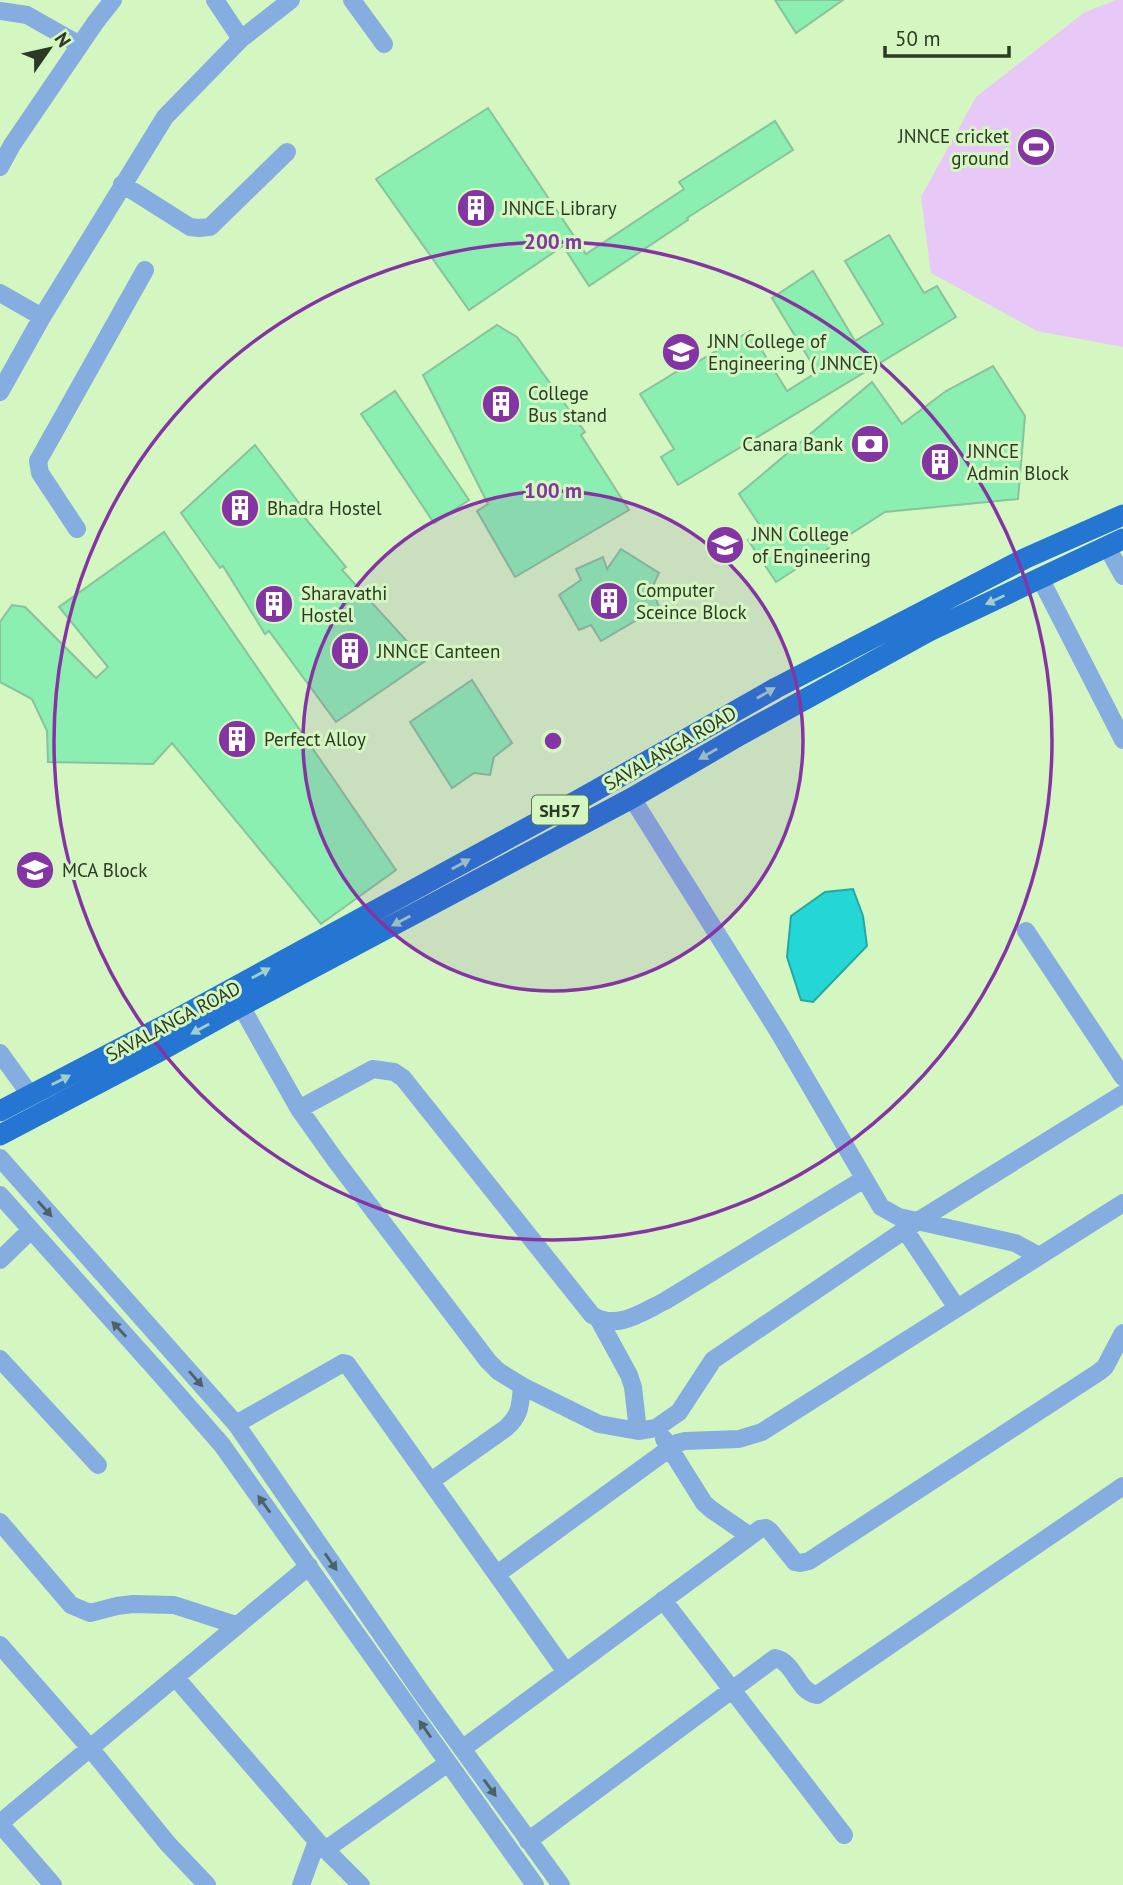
<svg xmlns="http://www.w3.org/2000/svg" width="1123" height="1885" font-family="'PT Sans',sans-serif">
	<rect width="100%" height="100%" fill="#d4f7c2"/>
	<path fill="#e8c8f6" d="M1116,0h7v347l-86,-16 -106,-58 -10,-76 55,-100 109,-85z"/>
	<path fill="#25d6d6" stroke="#27a7a1" stroke-width="2" d="M853,889l10,27 4,30 -54,56 -12,-2 -14,-43 4,-41 34,-24z"/>
	<path fill="#8aefb0" stroke="#89c29c" stroke-width="2" d="M775,0h68l-47,33z
		M488,108l98,146 98,-65 -5,-7 96,-61 18,29 -106,68 1,2 -99,66 -26,-40 -94,64 -93,-131z
		M889,235l35,58 13,-7 19,31 -278,168 -17,-28 13,-8 -34,-55 46,-28 1,2 63,-37 37,60 30,-19 -45,-74 41,-27 42,70 28,-17 -38,-63z
		M497,325l20,12 68,95 -4,3 48,75 -114,67 -38,-66 11,-7 -65,-129z
		M993,366l32,50 -7,83 -133,13 -109,70 -28,-42 15,-10 -24,-36 133,-112 30,42 44,-33z
		M395,391l74,109 -35,23 -73,-109z
		M255,445l44,58 -4,3 51,61 -4,3 83,91 -89,61 -67,-91 -4,3 -42,-68 -3,2 -39,-55z
		M164,532l232,338 -75,54 -149,-181 -19,21 -105,-2 -1,-31 -15,-32 -32,-17v-60l12,-17 13,2 71,71 12,-11 -49,-60z
		M621,549l38,24 -7,15 7,19 -58,34 -10,-16 -12,5 -20,-35 22,-15 -5,-11 27,-12 4,12z
		M472,680l40,63 -18,14 -4,18 -16,-2 -22,15 -42,-66z"/>
	<g fill="none" stroke-linecap="round" stroke-linejoin="round">
		<path stroke="#86ade0" stroke-width="18" d="M215,0l26,39
			M352,0l32,44
			M0,11l27,4 53,30
			M0,167l12,-22 83,-122 18,-23
			M122,184l68,43 9,1 11,-1 77,-75
			M0,293l42,24
			M0,392l42,-75 123,-200 76,-78 50,-39
			M77,529l-37,-56 -2,-12 107,-191
			M1107,547l16,29
			M1040,578l83,162
			M632,798l146,233 103,176 18,10 116,26 24,13
			M1026,931l97,146
			M241,1006l58,103 37,52 152,200 10,10 24,15 77,38 39,7 18,-3 23,-16 34,-52 205,-139 205,-127
			M0,1053l31,43
			M299,1109l74,-40 21,3 9,6 189,237c25,16 50,-3 73,-14l199,-122
			M0,1158l236,266 185,268 140,193
			M0,1195l161,180 61,70 313,440
			M905,1230l52,78
			M0,1260l31,-30
			M599,1320l30,55 4,12 5,44
			M0,1359l98,106
			M236,1424l107,-61 4,1 219,308
			M664,1439l40,64 8,7 38,26
			M431,1481l75,-53c15,-14 14,-22 16,-42
			M0,1522l71,83 19,8 27,-7 16,-2 41,1 62,20
			M497,1574l180,-131 8,-2 54,-2 23,-7 361,-229
			M663,1600l181,235
			M0,1645l90,103 78,96 39,41
			M175,1677l142,164 44,44
			M462,1749l298,-220 6,-1 4,3 25,31 5,1 9,-2 290,-189 6,-5 18,-34
			M0,1823l309,-257
			M0,1824l53,61
			M528,1841l247,-183c20,4 22,34 42,37l306,-209
			M325,1850l123,-87
			M301,1885l16,-44"/>
		<path stroke="#2575d2" stroke-width="21" d="M0,1111l171,-89 413,-225 192,-109 250,-130 97,-43
			M0,1135l158,-83 83,-46 391,-208 108,-63 189,-104 194,-92"/>
	</g>
	<defs><path id="oneway-solid" d="M-6-.8H1V-3.2L6.5 0L1 3.2V.8H-6Z" transform="scale(1.75)"/></defs>
	<g fill="#a0d0c7">
		<use href="#oneway-solid" transform="translate(995 600) rotate(155)"/>
		<use href="#oneway-solid" transform="translate(766 693) rotate(-30)"/>
		<use href="#oneway-solid" transform="translate(708 754) rotate(150)"/>
		<use href="#oneway-solid" transform="translate(461 864) rotate(-29)"/>
		<use href="#oneway-solid" transform="translate(401 921) rotate(152)"/>
		<use href="#oneway-solid" transform="translate(261 973) rotate(-29)"/>
		<use href="#oneway-solid" transform="translate(200 1029) rotate(151)"/>
		<use href="#oneway-solid" transform="translate(61 1080) rotate(-27)"/>
	</g>
	<g fill="#4c6266">
		<use href="#oneway-solid" transform="translate(45 1209) rotate(48)"/>
		<use href="#oneway-solid" transform="translate(119 1329) rotate(-133)"/>
		<use href="#oneway-solid" transform="translate(196 1379) rotate(49)"/>
		<use href="#oneway-solid" transform="translate(264 1504) rotate(-126)"/>
		<use href="#oneway-solid" transform="translate(331 1562) rotate(55)"/>
		<use href="#oneway-solid" transform="translate(425 1729) rotate(-125)"/>
		<use href="#oneway-solid" transform="translate(490 1788) rotate(54)"/>
	</g>
	<circle cx="553" cy="741" r="250" fill="#8534a3" fill-opacity=".12"/>
	<g fill="none" stroke="#8534a3" stroke-width="3.5">
		<circle cx="553" cy="741" r="250"/>
		<circle cx="553" cy="741" r="499"/>
	</g>
	<defs>
		<g id="stadium-disc" transform="scale(2.0125)"><circle r="9.5" fill="#8534a3" stroke="#d4f7c2"/><path d="M0-5a6.5 5 0 1 0 0 10a6.5 5 0 1 0 0-10ZM-3.5-1.8h7v3.6h-7Z" fill="#fff"/></g>
		<g id="building-disc" transform="scale(2.0125)"><circle r="9.5" fill="#8534a3" stroke="#d4f7c2"/><path d="M-4-6H4V6H1V3H-1V6H-4ZM-2.5-4.3h1.7v1.8h-1.7ZM.8-4.3h1.7v1.8H.8ZM-2.5-1h1.7V.8h-1.7ZM.8-1h1.7V.8H.8Z" fill="#fff"/></g>
		<g id="university-disc" transform="scale(2.0125)"><circle r="9.5" fill="#8534a3" stroke="#d4f7c2"/><path d="M0-5L7-2L0 1L-7-2ZM-4 1L0 2.5L4 1V4Q0 6-4 4Z" fill="#fff"/></g>
		<g id="bank-disc" transform="scale(2.0125)"><circle r="9.5" fill="#8534a3" stroke="#d4f7c2"/><path d="M-6-4H6V4H-6ZM0-2.3a2.3 2.3 0 1 0 0 4.6a2.3 2.3 0 1 0 0-4.6Z" fill="#fff"/></g>
		<g id="school-disc" transform="scale(2.0125)"><circle r="9.5" fill="#8534a3" stroke="#d4f7c2"/><path d="M0-5L7-2L0 1L-7-2ZM-4 1L0 2.5L4 1V4Q0 6-4 4Z" fill="#fff"/></g>
	</defs>
	<g fill-rule="evenodd">
		<use href="#stadium-disc" x="1036" y="147"/>
		<use href="#building-disc" x="476" y="208"/>
		<use href="#university-disc" x="681" y="352"/>
		<use href="#building-disc" x="501" y="404"/>
		<use href="#bank-disc" x="870" y="444"/>
		<use href="#building-disc" x="940" y="462"/>
		<use href="#building-disc" x="240" y="508"/>
		<use href="#school-disc" x="725" y="545"/>
		<use href="#building-disc" x="609" y="601"/>
		<use href="#building-disc" x="274" y="604"/>
		<use href="#building-disc" x="350" y="651"/>
		<use href="#building-disc" x="237" y="739"/>
		<use href="#university-disc" x="35" y="870"/>
	</g>
	<g text-anchor="middle" dominant-baseline="central" stroke-width="6" stroke-linejoin="round" paint-order="stroke">
		<rect fill="#d4f7c2" stroke="#5e7253" stroke-width="2" x="532" y="795.5" width="56" height="29" rx="5"/>
		<g font-size="18" font-weight="bold" fill="#2c3924">
			<text x="560" y="810">SH57</text>
		</g>
		<g font-size="19" fill="#2c3924" stroke="#d4f7c2" text-anchor="start">
			<text x="1009" y="136" text-anchor="end">JNNCE cricket<tspan x="1009" dy="22">ground</tspan></text>
			<text x="503" y="208">JNNCE Library</text>
			<text x="708" y="341">JNN College of<tspan x="708" dy="22">Engineering ( JNNCE)</tspan></text>
			<text x="528" y="393">College<tspan x="528" dy="22">Bus stand</tspan></text>
			<text x="843" y="444" text-anchor="end">Canara Bank</text>
			<text x="967" y="451">JNNCE<tspan x="967" dy="22">Admin Block</tspan></text>
			<text x="267" y="508">Bhadra Hostel</text>
			<text x="752" y="534">JNN College<tspan x="752" dy="22">of Engineering</tspan></text>
			<text x="636" y="590">Computer<tspan x="636" dy="22">Sceince Block</tspan></text>
			<text x="301" y="593">Sharavathi<tspan x="301" dy="22">Hostel</tspan></text>
			<text x="377" y="651">JNNCE Canteen</text>
			<text x="264" y="739">Perfect Alloy</text>
			<text x="62" y="870">MCA Block</text>
		</g>
		<g font-size="19" fill="#2c3924" stroke="#d4f7c2">
			<text transform="translate(670 748) rotate(-30)">SAVALANGA ROAD</text>
			<text transform="translate(173 1021) rotate(-28)">SAVALANGA ROAD</text>
		</g>
	</g>
	<circle cx="553" cy="741" r="10" fill="#8534a3" stroke="#d4f7c2" stroke-width="3.5"/>
	<g font-size="21" text-anchor="middle" font-weight="bold" fill="#8534a3" stroke="#d4f7c2" stroke-width="6" stroke-linejoin="round" paint-order="stroke">
		<text x="553" y="249">200 m</text>
		<text x="553" y="498">100 m</text>
	</g>
	<g transform="translate(49 49) rotate(56)" stroke="#d4f7c2" stroke-width="5" paint-order="stroke">
	<path d="M0-5L12 26L0 18L-12 26Z" fill="#2c3924"/>
	<text y="-10" font-size="19" font-weight="bold" text-anchor="middle" fill="#2c3924">N</text>
	</g>
	<path d="M885 46v10h124v-10" fill="none" stroke="#2c3924" stroke-width="3.5"/>
	<text x="895" y="46" font-size="21" fill="#2c3924" stroke="#d4f7c2" stroke-width="5" paint-order="stroke">50 m</text>
</svg>
